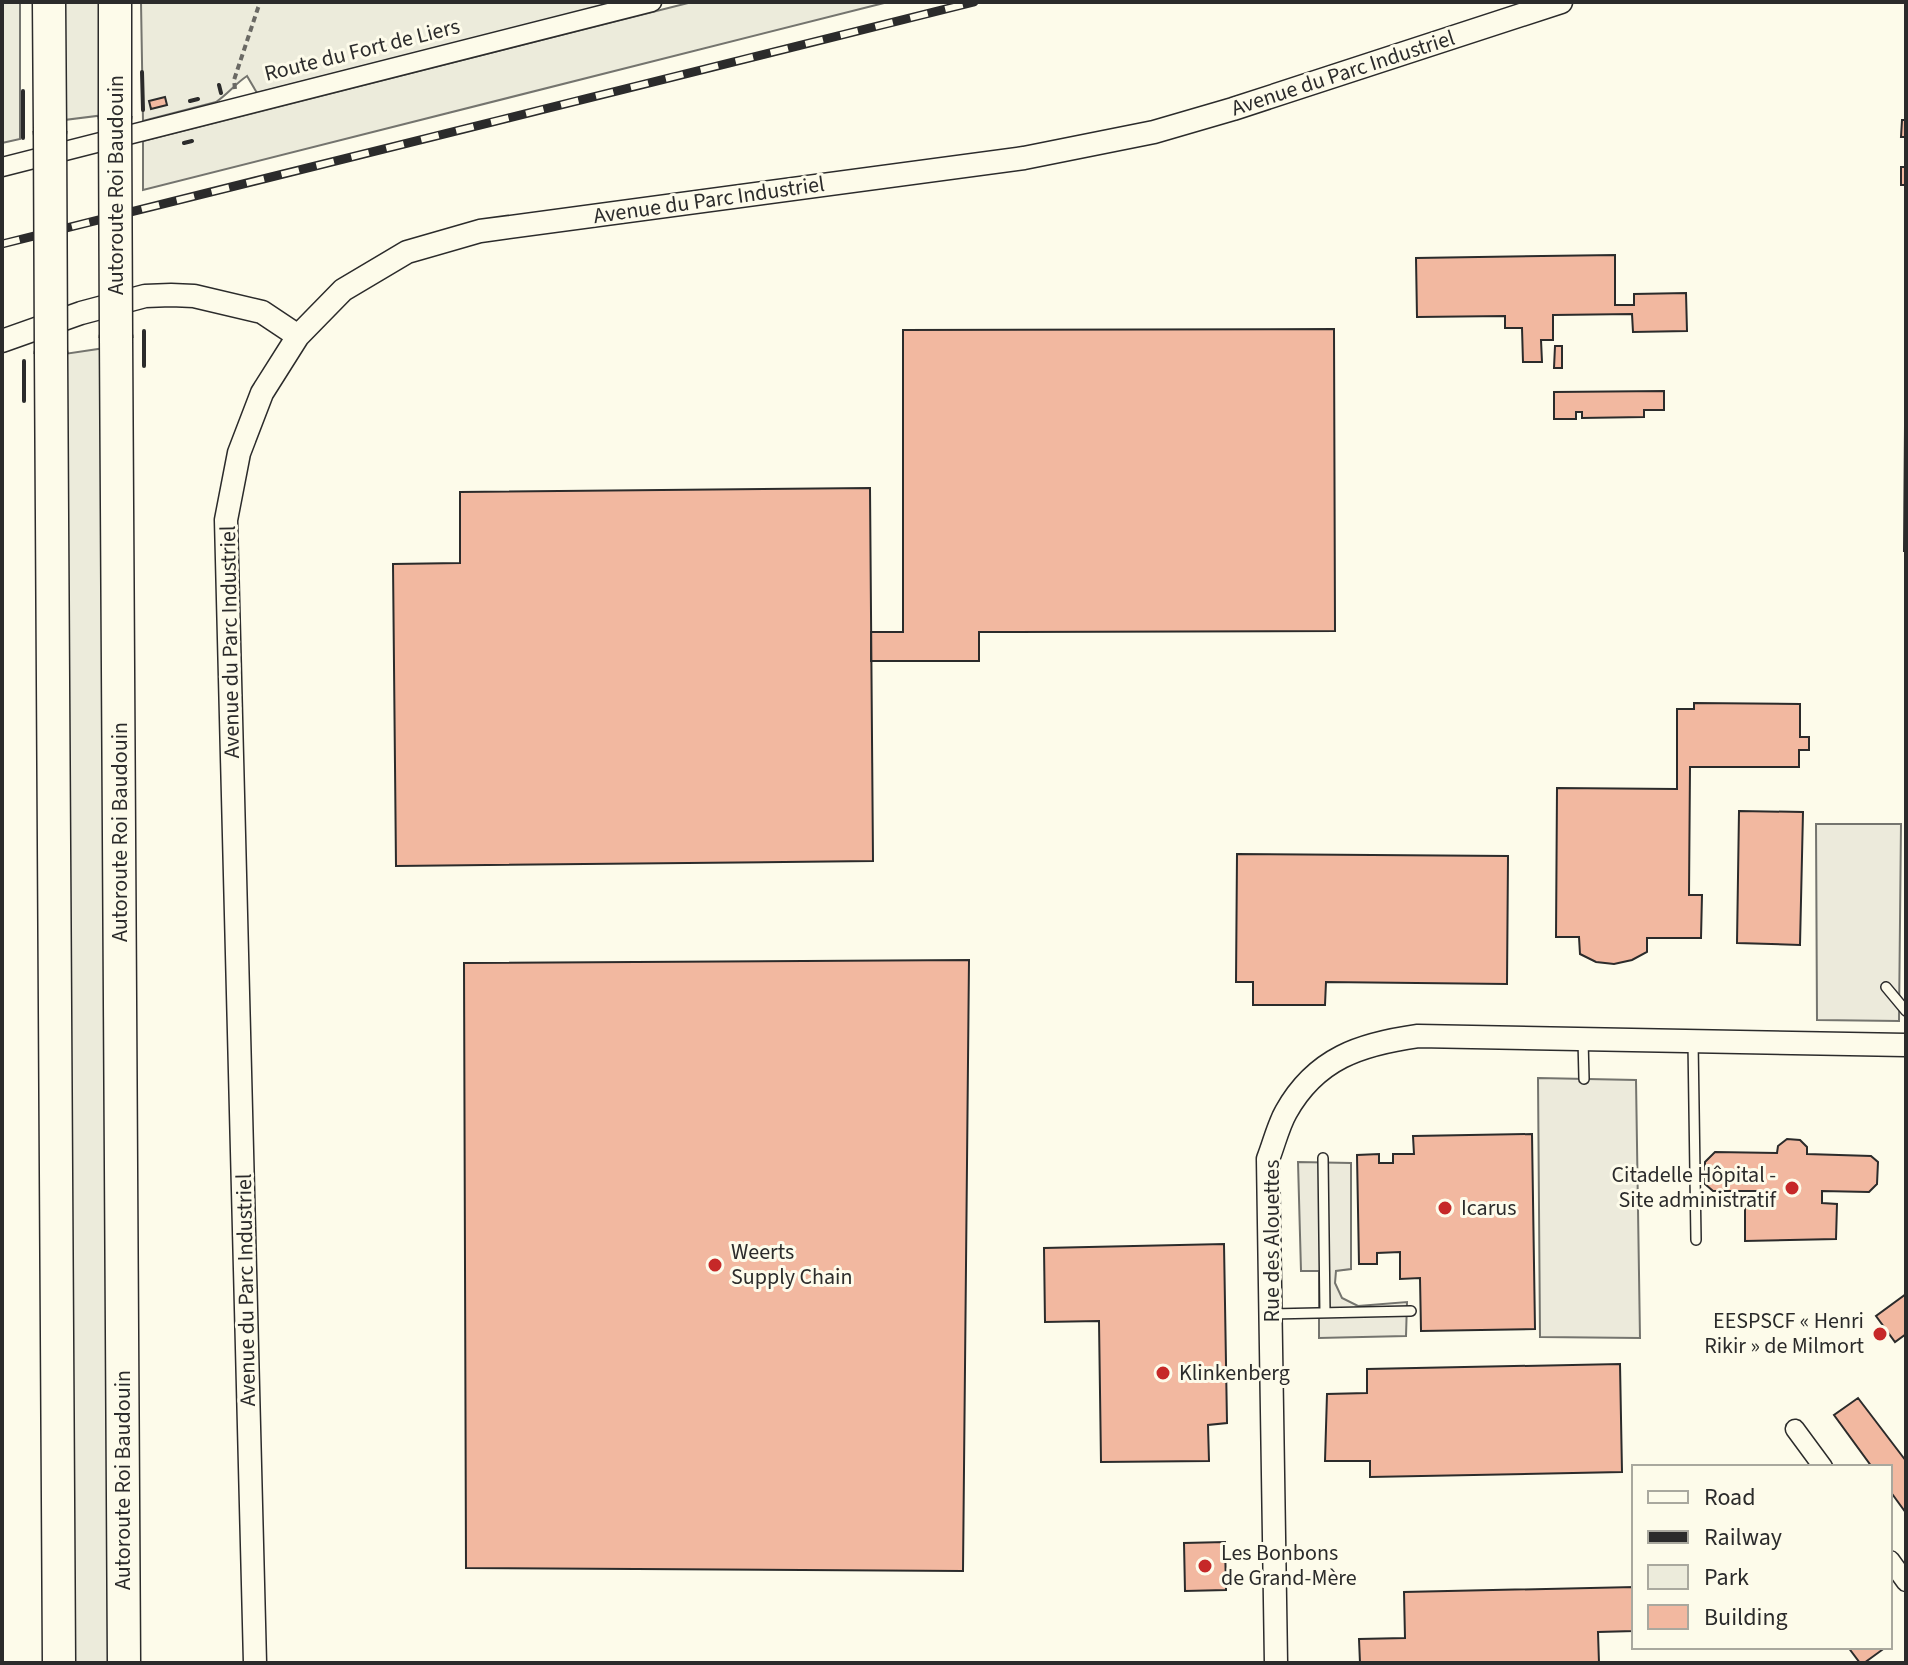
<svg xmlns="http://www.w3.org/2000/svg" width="1908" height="1665" font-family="'Source Sans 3',sans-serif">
	<rect width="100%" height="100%" fill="#fdfbea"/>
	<path fill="#ecebdb" stroke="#74746e" stroke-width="2" d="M2,2h18v137l-18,4z
		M64,2h39l1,113 -40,5z
		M141,2h476l-360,91 -10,-17c-12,8 -19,18 -31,26l-73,19z
		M692,2h196l-745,188v-49z
		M105,348l3,1315h-35l-9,-1309z"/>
	<path fill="#eceadb" stroke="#74746e" stroke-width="2" d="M1816,824h85l-2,197 -82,-1z
		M1538,1078l98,2 4,258 -100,-1z
		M1298,1162l53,1v106l-15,2 -1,12 7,15 16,8 49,-4 -1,34 -87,2v-67h-18z"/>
	<path fill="#f2b8a0" stroke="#2b2b2b" stroke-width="2" d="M165,97l2,8 -16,4 -2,-8z
		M1902,120h4v17h-5z
		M1901,167h5v18h-5z
		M1615,255v50h19v-11l52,-1 1,38 -54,1 -1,-18 -79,1v25h-12l1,22h-19l-1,-34h-17v-12l-88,1 -1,-59z
		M1334,329l1,302 -356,1v29h-108v-29h32v-302z
		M1555,346h7v22h-8z
		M1664,391v19h-20v7l-62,1v-6h-6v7h-22v-27z
		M1905,426l1,125h-2z
		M870,488l3,373 -477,5 -3,-302 67,-1v-71z
		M1694,703l106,1v33h9v13h-10v17h-109l-1,128h13l-1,43h-54v14l-15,8 -18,4 -18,-2 -16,-8 -1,-17h-23l1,-149 120,1v-80h17z
		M1739,811l64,1 -3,133 -63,-2z
		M1237,854l271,2 -1,128 -181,-2 -1,23h-72v-23h-17z
		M969,960l-6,611 -497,-3 -2,-605z
		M1532,1134l3,195 -114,2 -1,-53 -20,1v-27l-23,1v11h-18l-2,-109 22,-1v9h14v-9h21l-1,-18z
		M1787,1139l13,1 7,7v7l64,2 7,6 -1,22 -8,8 -47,-1v12l15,1 -1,35 -91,2v-38h15l-1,-12h-46l-8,-7v-22l10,-10 62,1 1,-7z
		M1224,1244l3,179 -19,2 1,36 -108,1 -2,-141 -54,1 -1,-74z
		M1906,1294v40l-11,8 -19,-26z
		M1620,1364l2,108 -252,5v-16h-45l2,-67 40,-1v-24z
		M1858,1398l48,63v52l-16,-22v-24h-18l-38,-52z
		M1225,1542l1,48 -41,1 -1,-48z
		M1634,1587v44l-36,1 1,31h-239l-1,-24 46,-1 -1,-46z
		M1848,1647h31l3,3 -18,13h-4z"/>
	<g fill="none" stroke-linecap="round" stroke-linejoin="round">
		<g stroke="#2b2b2b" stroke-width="12">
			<path id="service" d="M1886,987l20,24
				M1583,1039l1,40
				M1693,1041l3,199
				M1323,1158l2,155
				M1271,1314l140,-3"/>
		</g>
		<g stroke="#2b2b2b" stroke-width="21">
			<path id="minor" d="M2,167l650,-165
				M1795,1429l28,38
				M1890,1560l16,22"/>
		</g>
		<g stroke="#2b2b2b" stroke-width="25">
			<path id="tertiary" d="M2,341l79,-28 64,-17 26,-1 23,1 68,16 36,24
				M255,1663l-29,-1143 13,-67 23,-60 36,-57 45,-46 64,-38 73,-21 544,-73 130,-26 79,-23 328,-107
				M1276,1663l-8,-504c6,-15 10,-33 18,-47 30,-54 75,-68 132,-76l488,9"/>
		</g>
		<g stroke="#2b2b2b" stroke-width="35">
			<path id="motorway" d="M49,2l1,129
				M115,2v114
				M116,338l8,1325
				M51,354l8,1309"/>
		</g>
		<path stroke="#6a6964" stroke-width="4" stroke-dasharray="6 4" stroke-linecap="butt" d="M235,89l-1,-9 26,-78"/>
		<use href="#service" stroke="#fdfbea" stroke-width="9"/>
		<use href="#minor" stroke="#fdfbea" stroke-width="18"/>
		<use href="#tertiary" stroke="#fdfbea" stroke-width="22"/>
		<use href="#motorway" stroke="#fdfbea" stroke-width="32"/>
		<g stroke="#2b2b2b" stroke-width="9">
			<path id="rail" d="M2,244l972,-242"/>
		</g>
		<use href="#rail" stroke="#fdfbea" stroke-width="6" stroke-dasharray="18" stroke-linecap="butt"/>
		<g stroke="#2b2b2b" stroke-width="35" stroke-linecap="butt">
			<path id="motorway-bridge" d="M115,116l1,222
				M50,131l1,223"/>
		</g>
		<use href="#motorway-bridge" stroke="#fdfbea" stroke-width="32"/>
		<path stroke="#2b2b2b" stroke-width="4" d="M142,72l1,38
			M219,85l2,8
			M23,91v47
			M190,101l8,-2
			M184,143l8,-2
			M144,331v35
			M24,361v40"/>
	</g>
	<g fill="#c62828" stroke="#fdfbea" stroke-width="3">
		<circle cx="1792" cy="1188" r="8"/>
		<circle cx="1445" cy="1208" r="8"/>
		<circle cx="715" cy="1265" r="8"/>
		<circle cx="1880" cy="1334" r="8"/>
		<circle cx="1163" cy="1373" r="8"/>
		<circle cx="1205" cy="1566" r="8"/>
	</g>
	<g text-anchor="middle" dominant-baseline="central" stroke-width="6" stroke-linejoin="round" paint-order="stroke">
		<g font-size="22" fill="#2b2b2b" stroke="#fdfbea">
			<text transform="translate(362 50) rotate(-14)">Route du Fort de Liers</text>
			<text transform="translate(1343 73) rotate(-18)">Avenue du Parc Industriel</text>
			<text transform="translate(116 185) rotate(-90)">Autoroute Roi Baudouin</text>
			<text transform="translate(709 200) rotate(-8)">Avenue du Parc Industriel</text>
			<text transform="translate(230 642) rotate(-91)">Avenue du Parc Industriel</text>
			<text transform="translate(120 832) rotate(-90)">Autoroute Roi Baudouin</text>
			<text transform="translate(1272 1241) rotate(-90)">Rue des Alouettes</text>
			<text transform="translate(246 1290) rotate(-91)">Avenue du Parc Industriel</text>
			<text transform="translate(123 1480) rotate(-90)">Autoroute Roi Baudouin</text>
		</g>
		<g font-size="22" fill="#2b2b2b" stroke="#fdfbea" text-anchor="start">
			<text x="1776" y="1175" text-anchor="end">Citadelle Hôpital -<tspan x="1776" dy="25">Site administratif</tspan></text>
			<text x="1461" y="1208">Icarus</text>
			<text x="731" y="1252">Weerts<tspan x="731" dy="25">Supply Chain</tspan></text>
			<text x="1864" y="1321" text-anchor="end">EESPSCF « Henri<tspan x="1864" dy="25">Rikir » de Milmort</tspan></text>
			<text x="1179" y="1373">Klinkenberg</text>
			<text x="1221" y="1553">Les Bonbons<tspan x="1221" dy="25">de Grand-Mère</tspan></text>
		</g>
	</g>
	<rect width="1908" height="1665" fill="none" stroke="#2b2b2b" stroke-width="8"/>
	<rect x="1632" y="1465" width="260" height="184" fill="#fdfbea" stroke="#a9a89e" stroke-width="2"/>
	<rect x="1648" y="1491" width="40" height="12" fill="#fdfbea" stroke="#a9a89e" stroke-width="2"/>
	<text x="1704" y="1505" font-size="24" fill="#2b2b2b">Road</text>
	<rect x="1648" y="1531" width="40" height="12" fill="#2b2b2b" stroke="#a9a89e" stroke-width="2"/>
	<text x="1704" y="1545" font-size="24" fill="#2b2b2b">Railway</text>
	<rect x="1648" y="1565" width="40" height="24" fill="#ecebdb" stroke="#a9a89e" stroke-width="2"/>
	<text x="1704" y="1585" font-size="24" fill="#2b2b2b">Park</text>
	<rect x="1648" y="1605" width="40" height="24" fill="#f2b8a0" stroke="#a9a89e" stroke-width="2"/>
	<text x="1704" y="1625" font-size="24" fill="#2b2b2b">Building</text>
</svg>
